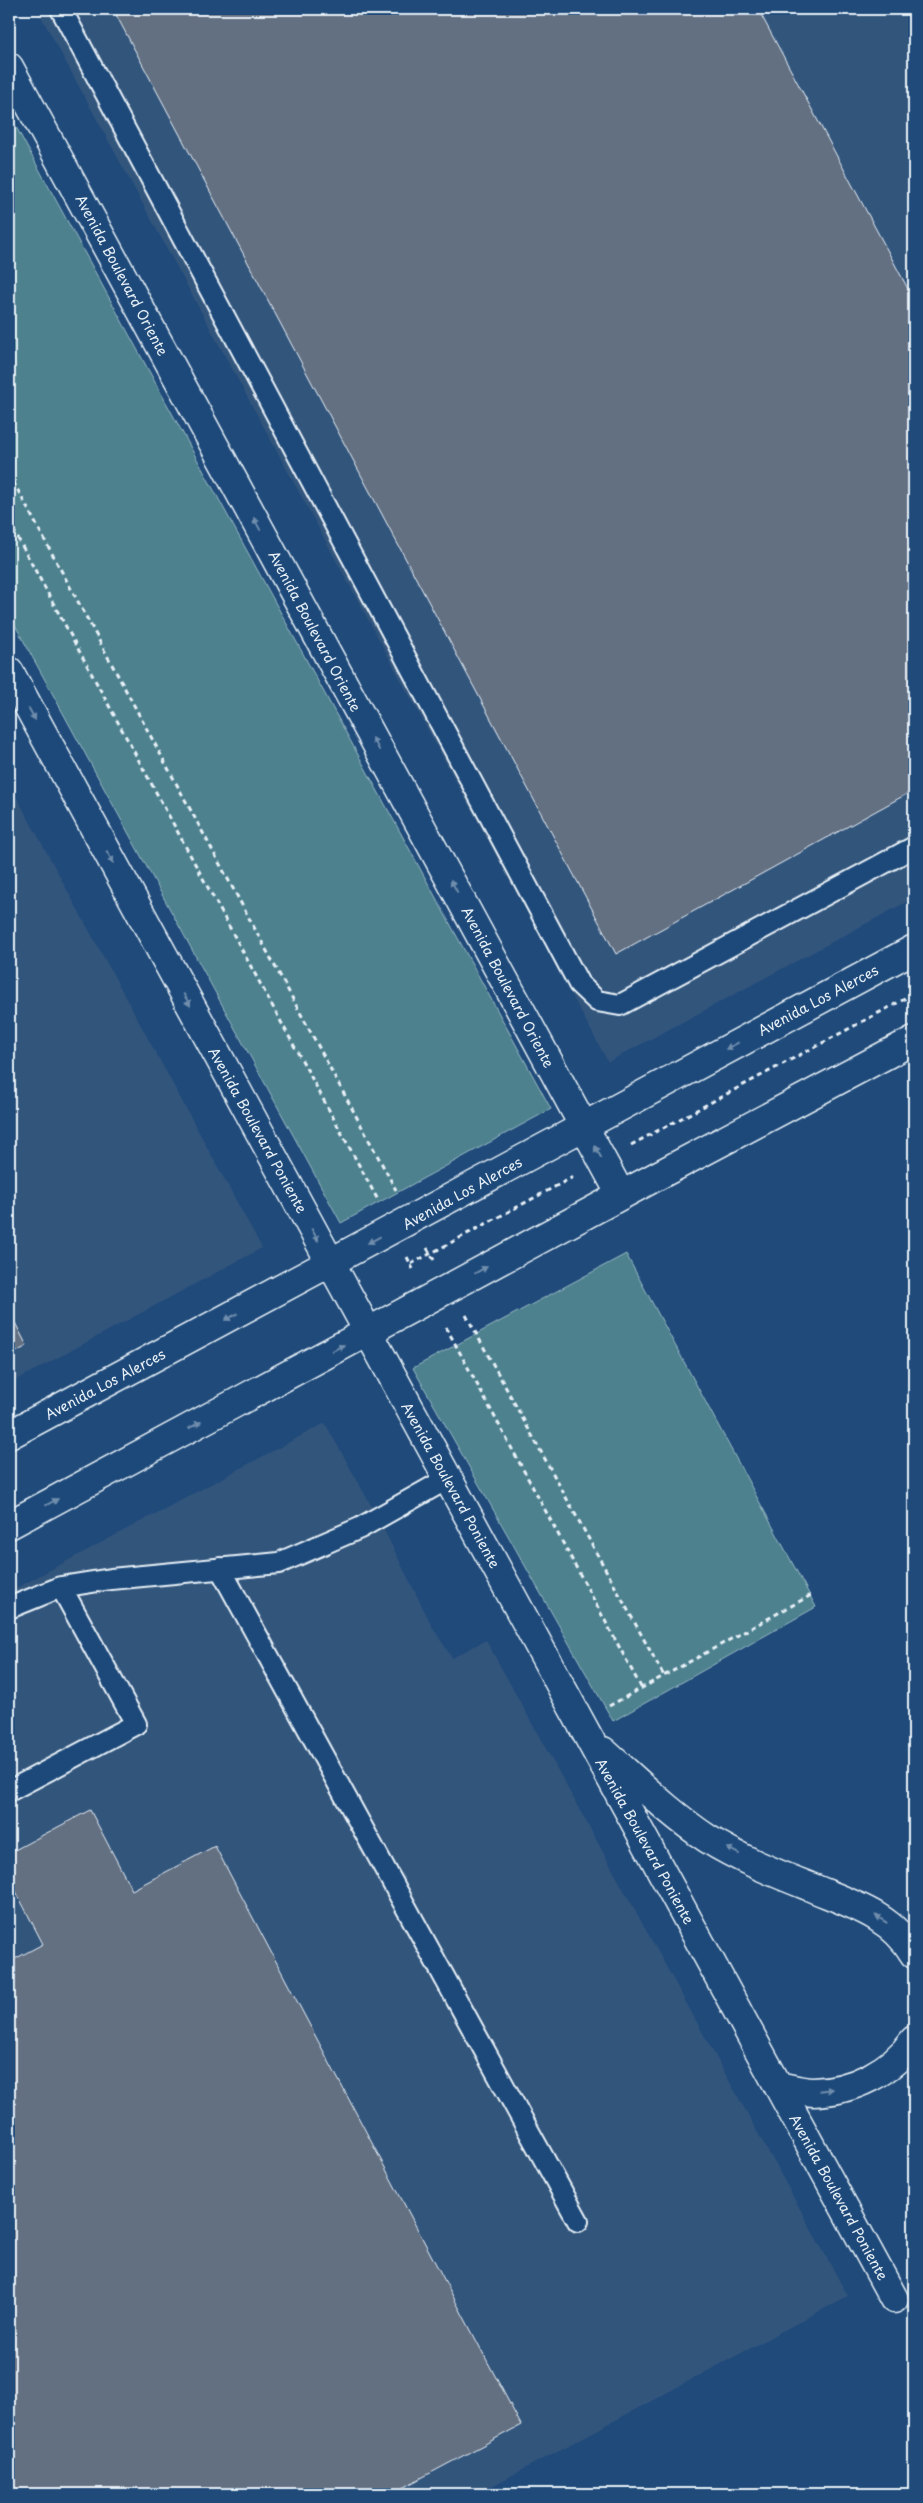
<svg xmlns="http://www.w3.org/2000/svg" width="923" height="2503" font-family="'Playpen Sans',sans-serif">
	<rect width="100%" height="100%" fill="#1f4a7a"/>
	<filter id="ink" filterUnits="userSpaceOnUse"><feTurbulence type="fractalNoise" baseFrequency=".02" numOctaves="2"/><feDisplacementMap in="SourceGraphic" scale="10" xChannelSelector="R" yChannelSelector="G"/><feConvolveMatrix kernelMatrix="1 2 1 2 8 2 1 2 1" color-interpolation-filters="sRGB"/></filter>
	<g filter="url(#ink)">
		<path fill="#33557c" d="M37,9h877v889l-306,164z
			M9,783l253,465 -253,136z
			M325,1423l51,91 56,112 20,32 34,-18 362,656 -371,198h-468v-902z"/>
		<path fill="#4d818e" stroke="#9ab9c3" d="M9,114l542,995 -210,114 -332,-609z
			M626,1254l190,353 -203,114 -200,-353z"/>
		<path fill="#636f82" stroke="#e8f1f8" d="M113,9h645l156,291v490l-298,164z
			M9,1311l18,35 -18,10z
			M90,1810l42,80 83,-44 306,579 -130,69h-382v-532l34,-18 -34,-66v-25z"/>
		<g fill="none" stroke-linecap="round" stroke-linejoin="round">
			<g stroke="#e8f1f8" stroke-width="24">
				<path id="lane" d="M61,9l518,975 18,17 23,4 294,-158
					M220,1568l358,653
					M9,1608l52,-21 50,-8 168,-16 81,-35 87,-49
					M9,1791l127,-67 -75,-137"/>
			</g>
			<g stroke="#e8f1f8" stroke-width="31">
				<path id="street" d="M9,67l612,1128
					M9,671l885,1628
					M9,1435l905,-486
					M9,1525l648,-349 257,-136
					M603,1751c34,30 67,63 105,88 30,19 67,34 100,47 40,17 83,28 106,68
					M778,2086c11,2 24,6 35,6 40,-1 78,-20 101,-52"/>
			</g>
			<path stroke="#e8f1f8" stroke-width="3" stroke-dasharray="5 4" stroke-linecap="butt" d="M9,474l387,716
				M9,522l369,678
				M631,1145l283,-151
				M427,1248l7,12
				M407,1257l6,12
				M411,1264l162,-87
				M466,1315l198,361
				M446,1327l196,362
				M609,1706l204,-112"/>
			<use href="#lane" stroke="#1f4a7a" stroke-width="20"/>
			<use href="#street" stroke="#1f4a7a" stroke-width="28"/>
		</g>
		<defs><path id="oneway-solid" d="M-6-.8H1V-3.2L6.5 0L1 3.2V.8H-6Z" transform="scale(1.25)"/></defs>
		<g fill="#6f8dac">
			<use href="#oneway-solid" transform="translate(257 524) rotate(-118)"/>
			<use href="#oneway-solid" transform="translate(32 714) rotate(61)"/>
			<use href="#oneway-solid" transform="translate(376 744) rotate(-118)"/>
			<use href="#oneway-solid" transform="translate(110 857) rotate(61)"/>
			<use href="#oneway-solid" transform="translate(454 886) rotate(-118)"/>
			<use href="#oneway-solid" transform="translate(187 1000) rotate(61)"/>
			<use href="#oneway-solid" transform="translate(732 1046) rotate(152)"/>
			<use href="#oneway-solid" transform="translate(598 1152) rotate(-119)"/>
			<use href="#oneway-solid" transform="translate(315 1235) rotate(61)"/>
			<use href="#oneway-solid" transform="translate(374 1240) rotate(152)"/>
			<use href="#oneway-solid" transform="translate(481 1270) rotate(-28)"/>
			<use href="#oneway-solid" transform="translate(231 1317) rotate(152)"/>
			<use href="#oneway-solid" transform="translate(338 1348) rotate(-28)"/>
			<use href="#oneway-solid" transform="translate(195 1425) rotate(-28)"/>
			<use href="#oneway-solid" transform="translate(52 1502) rotate(-28)"/>
			<use href="#oneway-solid" transform="translate(733 1851) rotate(-154)"/>
			<use href="#oneway-solid" transform="translate(881 1919) rotate(-147)"/>
			<use href="#oneway-solid" transform="translate(826 2090) rotate(-6)"/>
		</g>
	</g>
	<g text-anchor="middle" dominant-baseline="central" stroke-width="4" stroke-linejoin="round" paint-order="stroke">
		<g font-size="14" fill="#e8f1f8" stroke="#1f4a7a">
			<text transform="translate(122 275) rotate(62)">Avenida Boulevard Oriente</text>
			<text transform="translate(315 631) rotate(62)">Avenida Boulevard Oriente</text>
			<text transform="translate(508 987) rotate(62)">Avenida Boulevard Oriente</text>
			<text transform="translate(818 1000) rotate(-28)">Avenida Los Alerces</text>
			<text transform="translate(258 1130) rotate(61)">Avenida Boulevard Poniente</text>
			<text transform="translate(462 1193) rotate(-29)">Avenida Los Alerces</text>
			<text transform="translate(105 1384) rotate(-28)">Avenida Los Alerces</text>
			<text transform="translate(451 1485) rotate(61)">Avenida Boulevard Poniente</text>
			<text transform="translate(645 1841) rotate(61)">Avenida Boulevard Poniente</text>
			<text transform="translate(839 2197) rotate(61)">Avenida Boulevard Poniente</text>
		</g>
	</g>
	<rect width="923" height="2503" fill="none" stroke="#1f4a7a" stroke-width="30"/>
	<rect x="15" y="15" width="893" height="2473" fill="none" stroke="#e8f1f8" stroke-width="2" filter="url(#ink)"/>
</svg>
